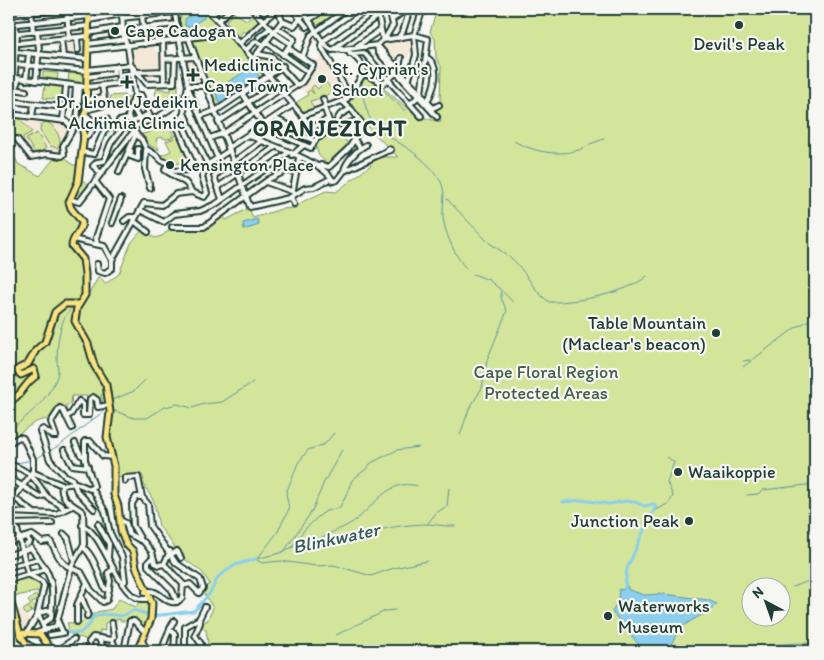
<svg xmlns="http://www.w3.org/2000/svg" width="824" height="660" font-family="Itim,sans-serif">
	<rect width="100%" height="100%" fill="#f6f6f2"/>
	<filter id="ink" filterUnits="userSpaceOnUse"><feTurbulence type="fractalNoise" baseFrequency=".02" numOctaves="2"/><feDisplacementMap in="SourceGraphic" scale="10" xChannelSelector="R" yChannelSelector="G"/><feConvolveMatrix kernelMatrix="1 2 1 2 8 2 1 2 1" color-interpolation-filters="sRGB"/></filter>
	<g filter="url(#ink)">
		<path fill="#f4e9d9" d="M413,36l2,18h-6l-1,6 -8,-2 -1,4 -6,-7h-7l-5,-6 3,-7z
			M76,38l1,19 -13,-1 -1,-16z
			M154,44l1,7 7,3 1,16 -11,1v10h-6l-14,-18 -3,-15z
			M323,52l24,45 -11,5 -7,-7 -7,3 2,7 -9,5 -4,-10 5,-3 -4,-5 -5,3 -9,-9 16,-20 4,2 2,-4 -4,-2z
			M191,58l2,6 3,-1 7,23h-14l-5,-27z
			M21,116l45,6 5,8 -13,23 -16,-1 -7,4 -11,-12 -1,-7 9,-5 -12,-13z
			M21,609l11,15 7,-7 3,9 -8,2 1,6h-9l-1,9 -12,-32z"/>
		<path fill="#d3e59a" stroke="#799167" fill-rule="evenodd" d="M175,9h30l22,24 -46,6 -4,-19 4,-2 -3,-8z
			M328,9l9,6 -18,12 -6,-8z
			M437,9h378v642h-606l-3,-21 -6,-3 2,-6h5l6,-13 -10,-16 1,-4 6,-4 -8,-12 -19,-14 -24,-32 -5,-24 -12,-21 2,-1 -2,-5 -26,3 -7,-35 -5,-8 6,-11 -7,-30 -2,1 2,8 -3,4v-7l-4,-4h-24l-1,8 -14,5 -8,11c-13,-3 -29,14 -40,21v-298l9,21 22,12 16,-20h8l9,9h6l-3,19 -9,24 13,14 -8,27 11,11 2,33 5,-1 9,-16 6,8 14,-10 12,-31 12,-14 12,9 7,-2 9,-8h35l17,-12 3,4 23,-12 4,10 28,-9 14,-1 9,-7 22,-10 10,1 35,-27 -3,-3 15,-7 -1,2h16l-55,-54 21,-29c21,13 34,29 54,41 7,4 16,5 23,7l-4,-11 3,-9 1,-36 -5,-8 -1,-19 -5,-7zM752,588h30v30h-30z
			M234,13l13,7 9,-6 6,7 -15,14 -4,-4 -4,5 -6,-4 -7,-11z
			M229,36l37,40 -51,33 -24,-67 3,-2z
			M258,55h9l14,12 -11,7 -15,-15z
			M69,71l16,2 -1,11 -16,-1z
			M43,72l15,1 -1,9 -14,-2z
			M325,81l8,10 -11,7 -12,3 5,9 -12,5 -9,-11 14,-9 -1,-3 3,-2 4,4 -3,-6 3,-3 4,4z
			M171,84h7v8l8,2v3l-7,5h-8l-8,4 -8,-12 2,-6 14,3z
			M45,85l21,2 -2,13 -21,-2z
			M124,95l3,3 7,-2 -6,12v-4l-17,3 -1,-11z
			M9,115l9,2 14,15 -9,5 1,7 11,12c-10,-3 -13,-15 -26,-21z
			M152,120l4,3 11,-2 6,13 -1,4 -6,1 -5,-2 -5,2 3,11 -8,-4 -12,-11 11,-3 -4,-10z
			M45,122c8,1 16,14 15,22l-3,4 -7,-2 -10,-15 1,-6z
			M338,129l10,15 -21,19 -8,-7 -4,-12 2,-4z
			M178,132l13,27 -4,9 -5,2 -2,-7 -7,1 -2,-3h-7l-4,-5 11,-5 -5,-10 7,-2z
			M37,133l9,15 -10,7 -10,-16z
			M80,178l10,8 -11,15 -6,-2z
			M28,576l14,6v9l-32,6 -1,-16z
			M36,594l2,5 -6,4 4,5 -5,4 -2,-4 2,4 -5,3 -3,-5 8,-5 -3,-4z
			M119,599l17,8 4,-7 10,1v18l-6,11 -9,-9h-15v-2l-15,4v8l-5,-1v8l-4,-2 -7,5 -9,-4 -4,3 -4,-6 -9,-1v-2l6,-2 -2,-6 15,-1 15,-10 15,-3z"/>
		<path fill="#8cceed" stroke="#6094a3" d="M199,10l6,2 -1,6 -14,9 -5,-1v-7z
			M252,67l8,10 -41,26 -4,-13z
			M257,219l2,6 -15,5 -1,-7z
			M626,584l3,6 15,5 20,-1 44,6 9,4c-9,10 -22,13 -32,21 -9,6 -12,17 -17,26h-24l-32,-39 6,-11 1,-12 4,1z"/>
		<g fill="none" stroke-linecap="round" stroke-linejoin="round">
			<path stroke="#6094a3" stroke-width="1" d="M339,52l9,3 11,11 1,9
				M177,71v-4
				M362,78c-1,15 5,44 17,52 22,15 43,24 59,47 9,13 5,22 5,36 -1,15 14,49 26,58
				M362,78l13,4 31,30
				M514,141c21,12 53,18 75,4
				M590,144l14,-5
				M447,199l41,43 19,13
				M509,256c17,14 23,34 40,46 25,1 80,-9 98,-26
				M503,292l10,10
				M743,361l7,-1
				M743,367l52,-39 20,-11
				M112,400l22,-9 11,-11
				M112,410l22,8h13l18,-11 12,-3 15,4 12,-4 18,-2 31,-20
				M9,431c20,-17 37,-28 48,-54 2,-7 0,-13 0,-19 0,-14 3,-39 13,-48
				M460,435l9,-26 13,-21 5,-28 20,-49 -6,-13v-8l-12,-10 -16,-6
				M35,459l25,-14 44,-34
				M13,464l19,-4
				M747,495l11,-1 5,-4 52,-6
				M655,511l14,-8 4,-7 -6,-14 7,-20 -7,-5
				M428,523l8,-10 11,-7 2,-18
				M315,542c12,-9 25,-12 38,-20 20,-14 36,-45 64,-36
				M292,547l12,-17 15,-14 7,-5 13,-3 5,-8 8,-20 14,-11 5,-6 26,-13 22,-3
				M285,550l27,-39 12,-29 18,-32
				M256,559l24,-6 19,-9 22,-1 10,-4 23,-2 11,-5 10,1c5,-6 41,-9 52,-9 9,0 18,3 28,2
				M257,559l20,-26 12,-24 -3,-16 12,-30 10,-13 17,-6 9,-11
				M257,560l5,3 18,-2 37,5 17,-1 37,11 23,-8 33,-7
				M792,587l23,-8
				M336,635l49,-24 10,-1
				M740,651c12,-5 63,-10 75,-7"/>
			<path stroke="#8cceed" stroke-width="3" d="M563,502l20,-2 26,4 17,-3 9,1 9,4 10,-2 2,3 -8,14 -21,48 -2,19
				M153,616l41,-5 16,-18 8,-16 17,-12 21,-6
				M62,632l18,1 11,-10v-5l12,-4 19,2 12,-6 16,5
				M38,648l6,-8"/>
			<g stroke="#1f3d34" stroke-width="8">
				<path id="minor" d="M31,9l2,23
					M67,9l2,30
					M122,9l1,24 5,15 7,46 -7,22 8,18 6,6 4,9 10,6 6,6 9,2 -1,6
					M207,9l62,67 51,61
					M252,9l23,24 16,11
					M292,9l15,18
					M300,9c14,12 17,32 30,40 5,2 6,0 11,0 9,1 24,15 23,24l19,11 14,-12 4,-14
					M377,9l6,31
					M9,15l57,-6
					M142,15l3,29
					M212,15l6,-6
					M122,18l52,-6
					M310,19l15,-10
					M89,20l33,-6
					M392,20l14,-11
					M218,21l13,-12
					M282,21l12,5 11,-13
					M13,24l4,9 -2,27
					M9,25l80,-9
					M155,26l2,16
					M277,28l17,11 -11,16
					M122,30l55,-6
					M252,32l25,-23
					M19,33l69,-7
					M88,33l34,-6
					M112,35l11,-2
					M259,37l11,-9
					M77,38l1,12
					M398,38l5,-7 7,-22
					M61,39l2,17
					M189,39l61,168 39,-9 16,-10 9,-1 16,-8 3,2
					M384,40l9,-15 -4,-16
					M112,41l13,-2
					M163,42l1,41
					M266,42l42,30
					M322,42l-1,4 29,50
					M322,42l46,-33
					M19,43l69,-7
					M88,44l21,-3
					M239,44l11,-10
					M377,45l1,7 59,65
					M377,45l56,63 6,-3
					M357,46l23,-16
					M88,50l142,-17
					M246,50l10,-9 8,4
					M332,50l55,-41
					M342,50l35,-5 6,-5 31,-5 14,4 -7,55 -11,10
					M16,52l72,7
					M258,54l14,3 25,28
					M350,54l14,-1 57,63
					M426,57c16,9 8,32 1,45
					M302,58l9,-23 36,-26
					M164,59l31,-2
					M253,59l29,-38 -4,-12
					M87,70l44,-5 16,19 27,-1 1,-24
					M138,72l26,-1
					M119,76l14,-3
					M9,77l79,10 31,-4 -1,-17
					M87,77l27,-4 -1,-6
					M14,79l2,-15 71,7
					M26,80l3,-27
					M36,81l3,-32 -2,-18
					M408,82l8,-27 -2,-20 9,-26
					M188,86h16
					M188,88l30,71
					M15,89l11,2
					M242,93l23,35 46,20 6,-10 15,-9 8,-14 10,-6
					M135,96l6,-1 10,24
					M323,99l3,7
					M75,100l1,-14
					M87,100l17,-3
					M185,100l-1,13 -7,13 15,36 -4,8 -13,1 -9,-4 -1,3 21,13 6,9 12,5 3,-4 -5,-16 5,-12 23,-15
					M9,101l55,6
					M9,101l10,-22
					M342,101l10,9 11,15 -9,14 6,9
					M131,104l8,15
					M324,107l8,22
					M86,110l19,-5 -3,-20
					M184,113l24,52
					M9,114l57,7 7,8
					M85,114l9,8 13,-3 3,8
					M200,116l17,-6 66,-44
					M302,116l45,-17 17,-26
					M32,117l2,-13
					M274,118l16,8 8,8 17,7
					M63,121l3,-36
					M119,121l10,-2
					M77,122l3,-36
					M131,122l18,-8
					M218,122l58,-38
					M336,122l6,3 17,-5
					M82,128h5v-9l-2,-1
					M312,128l16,-9
					M248,135c20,10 76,26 85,46
					M83,137h4l5,-6
					M210,138l14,-5 78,-51 11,-17 -25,-17
					M17,139l14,18 16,-3 15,2 2,-2 -1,-8 14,-24 4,1
					M228,148l65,-43
					M146,149l-1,20 5,19
					M389,149l2,1 -4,1z
					M131,151l-1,5 8,3v-10
					M82,152l12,2 12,-27h28l27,-12 24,-16 3,-13 -14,-77
					M292,155l12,-10
					M319,167l2,-2 8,2 20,-19 5,-8
					M344,171c1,-9 14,-22 22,-26
					M119,172l17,-38
					M101,173l-8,-7 4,-4 7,-1 7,-18 12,-16
					M95,181l14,18 -13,39 1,6
					M333,181l4,-1 7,-9 43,-20
					M266,182l28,10
					M217,188l58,-41
					M293,189l6,-31
					M291,197l3,7
					M70,199l9,3 55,-71
					M222,199l-8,-23 48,-35
					M140,210l24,12 10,-8 26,-3 16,-7 72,-51
					M124,221l5,-4h6
					M134,221l14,11
					M112,223l9,-24
					M172,227h32l65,-48 17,-8h9
					M77,240l27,6 8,14 32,-57 18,2 14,-11 16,-2
					M97,264l1,7 7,2 7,-5v-8
					M66,417l5,-3 8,-13 4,3v11h6l1,-16 3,-2 4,3 1,7 11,-2
					M72,428l-9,-18 -3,-2 -9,14 5,14h-3l-10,-7 -3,2 10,29 14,15 8,4 5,12 17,18
					M9,443l10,-6 4,1 10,21v13
					M75,443l6,12 4,2
					M64,450l8,15 16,2
					M9,464c20,7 25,13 36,30 4,7 15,8 19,15
					M32,472l30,13
					M9,478l31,19 5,-2
					M125,481v-3l13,-1 4,20 6,7 2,22 26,37 24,16 3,9 -4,5 -9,-9 -7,2
					M62,485l14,-2 14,6 4,-3 -9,-26v-19h5l13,15 9,1
					M92,488l13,23 5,22 12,24 3,24 -3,3
					M9,494l24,18
					M14,498l18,-25
					M9,512l47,2 16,-8
					M120,520l6,3 3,11 15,8 8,10 3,11 4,2 5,-1
					M9,524l43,-1
					M98,524l11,20 -1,13
					M82,525c26,11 37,84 67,73
					M17,529l11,45
					M64,534l4,4 6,23
					M26,537l4,5 -4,3
					M140,538l-7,-12 -1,-22 4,-7h6
					M9,542l23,-7 10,7 8,-1c11,18 8,23 31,31l10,18 12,12 4,-2 3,-19 -2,-8 6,-4
					M83,547c13,11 15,28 22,42l4,1
					M31,548c22,30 23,32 20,70l-8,5
					M172,554l5,-3 4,7
					M9,555l22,-7
					M153,557l-5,5v4l24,24 5,12
					M164,564l6,-13
					M9,567l29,-8
					M9,580l37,-11
					M145,592c16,-6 22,20 37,6l1,-14 -19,-20
					M81,596l7,17 -1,3
					M38,613l7,18
					M38,613l13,-3
					M199,619l1,4 -5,12 6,9 -1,7
					M77,622v-17l10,-22
					M112,623l2,14 -2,3 5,11
					M171,631l4,3 -1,17
					M37,633l19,-7 16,-61 12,-21 -1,-32c-10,-8 -24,-12 -21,-27
					M26,634l11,-18 7,-30 -2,-4 -14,-8
					M50,635l13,-2 -5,-11
					M99,639l6,12
					M142,641l6,10
					M27,644l14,7
					M65,651l-1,-5 10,-7
					M91,651l-2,-9 4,-5 19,3
					M124,651l6,-30h4l11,11
					M162,651c3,-11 7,-21 12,-30
					M185,651v-24l14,-8 6,-12"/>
			</g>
			<g stroke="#1f3d34" stroke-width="9">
				<path id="major" d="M89,9l-3,101 -5,14 3,12 -6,46 -9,20 2,6 11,14c0,10 -10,14 -10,24l11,13 2,15v21l-8,13 -2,13 13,23 6,21 12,20 4,27 -3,25 7,29v29l4,11 3,25 5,13 7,7 3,16 16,36 -1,16 -14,32
					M9,402c15,-8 14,-18 27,-26l-2,-7 -13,6 -5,-5 12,-6 8,-14 9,-8 10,-30 10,-8h14
					M9,596l11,38 11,17
					M20,633l20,1 12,17"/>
			</g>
			<use href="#minor" stroke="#f6f6f2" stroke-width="4"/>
			<use href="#major" stroke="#f8e281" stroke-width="5"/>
		</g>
	</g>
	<g fill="#1f3d34" stroke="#f6f6f2" stroke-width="2">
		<circle cx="739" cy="25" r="5"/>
		<circle cx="115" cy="31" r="5"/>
		<path d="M190.5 67.5h5v5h5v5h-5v5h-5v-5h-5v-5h5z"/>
		<circle cx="322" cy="79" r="5"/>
		<path d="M124.5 74.5h5v5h5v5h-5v5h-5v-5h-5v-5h5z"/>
		<circle cx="170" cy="165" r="5"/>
		<circle cx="716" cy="333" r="5"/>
		<circle cx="678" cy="472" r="5"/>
		<circle cx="689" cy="521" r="5"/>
		<circle cx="608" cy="616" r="5"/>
	</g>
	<g text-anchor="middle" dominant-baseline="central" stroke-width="4.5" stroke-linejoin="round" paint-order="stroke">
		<g font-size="18" fill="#1f3d34" stroke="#f6f6f2" text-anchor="start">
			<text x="125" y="31">Cape Cadogan</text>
			<text x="739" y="44" text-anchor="middle">Devil's Peak</text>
			<text x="204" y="65">Mediclinic<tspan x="204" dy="21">Cape Town</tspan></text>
			<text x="332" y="69">St. Cyprian's<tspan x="332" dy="21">School</tspan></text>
			<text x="127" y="102" text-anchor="middle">Dr. Lionel Jedeikin<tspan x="127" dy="21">Alchimia Clinic</tspan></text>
			<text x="180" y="165">Kensington Place</text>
			<text x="706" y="323" text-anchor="end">Table Mountain<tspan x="706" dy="21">(Maclear's beacon)</tspan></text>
			<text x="688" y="472">Waaikoppie</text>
			<text x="679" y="521" text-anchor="end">Junction Peak</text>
			<text x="618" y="606">Waterworks<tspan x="618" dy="21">Museum</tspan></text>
		</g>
		<g font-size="18" fill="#435f48" stroke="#f6f6f2">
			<text x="546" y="372">Cape Floral Region<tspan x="546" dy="21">Protected Areas</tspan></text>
		</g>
		<g font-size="19" font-style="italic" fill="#355a59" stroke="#f6f6f2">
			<text transform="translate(336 538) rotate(-12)">Blinkwater</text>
		</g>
		<g font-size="22" font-weight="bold" letter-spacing="1" fill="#1f3d34" stroke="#f6f6f2">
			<text x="330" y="128">ORANJEZICHT</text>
		</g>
	</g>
	<rect width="824" height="660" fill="none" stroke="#f6f6f2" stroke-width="30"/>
	<rect x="15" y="15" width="794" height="630" fill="none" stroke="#1f3d34" stroke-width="2" filter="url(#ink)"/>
	<g transform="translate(766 602) rotate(319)"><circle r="24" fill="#f6f6f2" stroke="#a0aca6"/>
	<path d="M0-4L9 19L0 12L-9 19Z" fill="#1f3d34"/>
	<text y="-8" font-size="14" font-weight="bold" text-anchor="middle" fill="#1f3d34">N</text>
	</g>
</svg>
